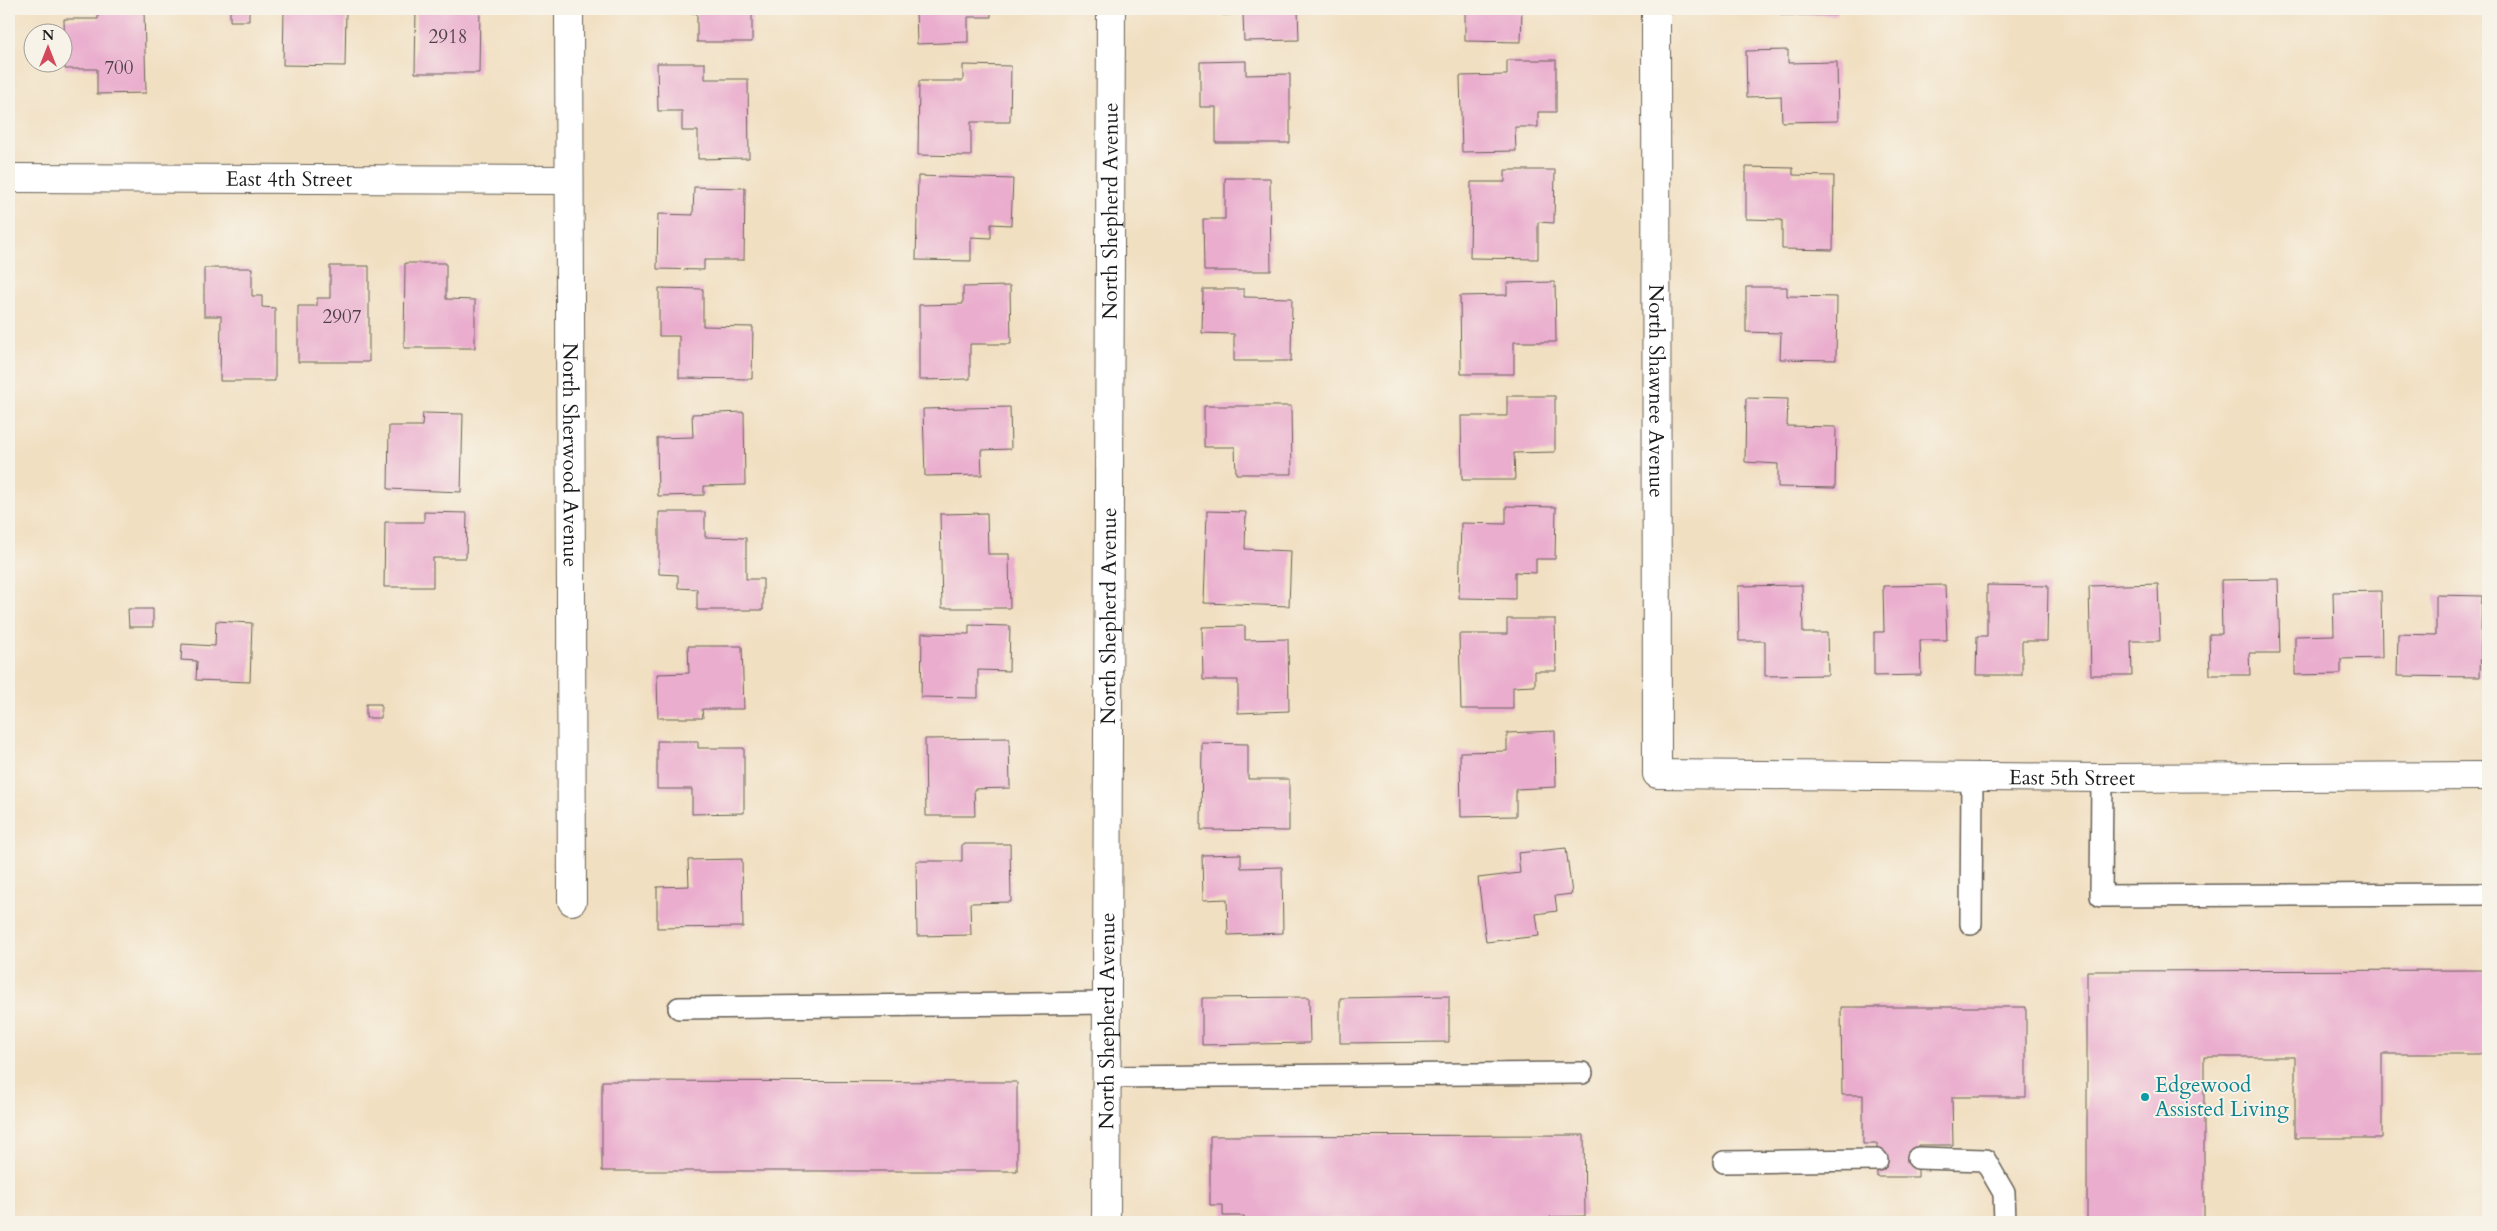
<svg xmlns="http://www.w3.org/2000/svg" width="2497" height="1231" font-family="Cardo,serif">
	<rect width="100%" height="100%" fill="#f7f3e8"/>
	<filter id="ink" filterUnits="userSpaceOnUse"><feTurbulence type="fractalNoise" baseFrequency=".02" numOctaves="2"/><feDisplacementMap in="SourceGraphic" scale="10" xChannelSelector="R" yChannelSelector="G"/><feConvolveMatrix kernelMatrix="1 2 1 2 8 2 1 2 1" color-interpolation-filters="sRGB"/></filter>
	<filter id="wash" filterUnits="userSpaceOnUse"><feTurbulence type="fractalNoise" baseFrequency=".0096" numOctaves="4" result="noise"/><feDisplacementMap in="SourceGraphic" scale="20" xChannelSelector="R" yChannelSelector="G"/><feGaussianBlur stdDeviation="1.12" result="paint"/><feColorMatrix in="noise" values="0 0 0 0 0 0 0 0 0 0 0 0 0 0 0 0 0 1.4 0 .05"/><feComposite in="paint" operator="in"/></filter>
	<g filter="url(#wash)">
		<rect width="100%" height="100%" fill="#f1dfc1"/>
		<g id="blocks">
			<path fill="#eaadce" d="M98,9h46l2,84 -49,1v-25h-32l-1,-50h34z
				M230,9h19v12h-19z
				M284,9l62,1 -1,56 -62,-1z
				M416,9h64l-1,64h-64z
				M658,9h94v33h-55v-29h-39z
				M916,9h75v8h-23v25l-51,2z
				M1223,9h75l1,31 -55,1 -1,-27 -20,1z
				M1465,9h57l-1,33 -56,-1z
				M1781,9h56v6h-56z
				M1788,50v13l49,-1 1,59 -56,1 -1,-26 -34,1 -1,-46z
				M1507,60h49v52h-18v15h-23l1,24 -54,1 -2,-76 47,-1z
				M1246,61v14l44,-1v69h-74v-36h-16v-45z
				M657,63h48v16h43l1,79 -51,1v-28h-16v-20h-24z
				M963,65l48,1 -1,56h-39v34l-53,-1 1,-74h44z
				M1746,167l47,1v7l41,1 -1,74 -51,-1v-29l-36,-1z
				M1505,170h50l-1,53 -16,-1v37l-68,-1 1,-76h34z
				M918,176l95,3 -2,46 -20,-1v14l-20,-1v24l-55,-1z
				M1225,178h45l1,93h-67l-1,-52h22z
				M694,187l51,1 -1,72h-40v10l-47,-1 1,-55 35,1z
				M405,263h41v36l29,1v48h-71z
				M330,266h39v96h-71v-56h19v-8h13z
				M204,268h48v28h10v11l13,1v73h-55l1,-65h-17z
				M1555,282l1,60h-42v32h-53l-1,-78 47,-1v-12z
				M1010,286l1,58h-41v35l-51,1v-75l44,-1v-17z
				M1746,287h41v9l50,1 -1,63 -56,-1 1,-26 -35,-1z
				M659,288l44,1v37l50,1 -1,52 -73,-1v-42h-20z
				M1203,289h41v8l48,1 -1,63h-57v-27l-32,-1z
				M1507,396h48v56l-41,1 1,27h-53l-1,-64h46z
				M1746,398l42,1 -1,27 49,1 -1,61 -57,-1v-23l-33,-2z
				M1204,406h87l1,68h-56l-1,-27h-31z
				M1010,407l1,42 -30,1 1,25 -57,1 -2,-67z
				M744,412l1,73 -41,1v9l-46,1 -1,-58 36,-1 -1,-23z
				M423,413l40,1 -2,78 -73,-3 1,-63h33z
				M1506,506l50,1 -1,52h-19v14l-21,-1v27l-56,-1 2,-75 45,1z
				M1207,511l39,1 -1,37 46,2 -2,55 -85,-3z
				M424,512l43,1 -1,45h-33v29h-49l1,-65h39z
				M659,512h46v25l41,1v41h17v31h-66v-21l-19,-1v-13l-19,-1z
				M987,513l1,41h21l1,54h-68l-2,-94z
				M2278,579l2,74h-31l1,22h-40l-1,-41h13l-1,-54z
				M2158,584l2,57h-29l1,34h-41l-2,-89z
				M1802,585l1,48h24l1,42 -63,1v-35h-26l-1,-55z
				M1945,585l2,55h-27l1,35 -47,1v-44h10l-1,-46z
				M1987,585l61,1 -1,55h-25v34h-46l1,-39h10z
				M2381,591l1,67 -41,1v15l-46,1v-39l39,-1 -1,-43z
				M2436,595l46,1 -2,81 -83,-1 1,-42 38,1z
				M128,609h25v18h-24z
				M1507,619h48l1,52h-21v15l-22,1v22h-52l-2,-75h48z
				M216,621l36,2 -2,59 -54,-2 1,-19 -16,-1 1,-16 33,2z
				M969,625l41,1 -1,45 -31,-1v28l-57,-1 1,-64 47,1z
				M1245,626v14l43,-1 1,72 -51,2v-33h-35l-1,-53z
				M688,646h54l2,63h-42l1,9h-45l-1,-44 32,-1z
				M366,704h15v14h-15z
				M1555,731l1,56 -40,2v27l-55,1 -1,-65 47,-1v-18z
				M1009,738l1,50 -36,1 1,27h-49l-1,-77z
				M657,741h41v7h46v65l-52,1v-25h-35z
				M1202,743l46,1v35h41v52l-88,-1z
				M962,844h48l1,58 -41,1 1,32 -54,1 -1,-75h46z
				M1566,848l6,46 -17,2 2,15 -21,3 3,22 -53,6 -8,-64 42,-5 -2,-20z
				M1241,854v14l41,-1 1,66 -55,2 -1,-36 -24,1 -1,-45z
				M742,859l1,68 -86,1v-41l32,-1 -1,-26z
				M2488,970v84h-106v84h-87v-81h-91v165h-117v-251z
				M1449,996v46l-109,1v-45z
				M1309,997l1,46 -108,2v-47z
				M1841,1007h185v90h-74l1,48h-35v32h-41v-33h-14v-49h-21z
				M602,1081l415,1v89h-415z
				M1584,1135l1,81 -35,1v5h-80v-2l-106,2v-4l-57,1v3h-63v-6h-21v-11h-13v-69z"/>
		</g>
	</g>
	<g filter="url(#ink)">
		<use href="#blocks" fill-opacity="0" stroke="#676056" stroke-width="1"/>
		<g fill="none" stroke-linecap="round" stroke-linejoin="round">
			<g stroke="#676056" stroke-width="24">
				<path id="lane" d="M2102,778l-1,118 387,-2
					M1971,924l1,-147
					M679,1008l428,-5
					M1107,1077l475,-4
					M1918,1158l67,2 19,33 1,29
					M1724,1162l153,-2"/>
			</g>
			<g stroke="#676056" stroke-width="30">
				<g id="street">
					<path id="s1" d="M569,9l3,892"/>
					<path id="s2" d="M1656,9l1,765 445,4 386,-2"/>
					<path id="s3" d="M9,178l560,2"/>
					<path id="s4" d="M1106,1222l5,-1213"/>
				</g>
			</g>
			<use href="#lane" stroke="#fff" stroke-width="21"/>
			<use href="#street" stroke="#fff" stroke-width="28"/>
		</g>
	</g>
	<circle fill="#0f9aa8" stroke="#f7f3e8" stroke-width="2" cx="2145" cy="1097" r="5"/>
	<g text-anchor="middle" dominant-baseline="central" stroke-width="4" stroke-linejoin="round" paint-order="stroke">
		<g font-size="19" fill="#504048">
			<text x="448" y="37">2918</text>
			<text x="119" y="68">700</text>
			<text x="342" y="317">2907</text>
		</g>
		<g font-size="21" fill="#1c1c1c" stroke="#f7f3e8">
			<text stroke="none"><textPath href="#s3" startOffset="280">East 4th Street</textPath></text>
			<text stroke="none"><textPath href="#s4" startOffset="1011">North Shepherd Avenue</textPath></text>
			<text stroke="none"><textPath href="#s2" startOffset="382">North Shawnee Avenue</textPath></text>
			<text stroke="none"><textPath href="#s1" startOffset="446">North Sherwood Avenue</textPath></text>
			<text stroke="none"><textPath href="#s4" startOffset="606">North Shepherd Avenue</textPath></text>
			<text stroke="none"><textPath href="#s2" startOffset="1180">East 5th Street</textPath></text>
			<text stroke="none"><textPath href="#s4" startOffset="201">North Shepherd Avenue</textPath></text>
		</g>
		<g font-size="21" fill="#0d838f" stroke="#f7f3e8" text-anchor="start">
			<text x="2155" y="1085">Edgewood<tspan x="2155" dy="24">Assisted Living</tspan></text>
		</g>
	</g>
	<rect width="2497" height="1231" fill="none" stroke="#f7f3e8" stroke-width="30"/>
	<g transform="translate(48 48)"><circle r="24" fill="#f7f3e8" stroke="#9f9d96"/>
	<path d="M0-4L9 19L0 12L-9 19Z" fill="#d1495b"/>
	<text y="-8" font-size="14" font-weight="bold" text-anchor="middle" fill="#1c1c1c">N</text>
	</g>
</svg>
